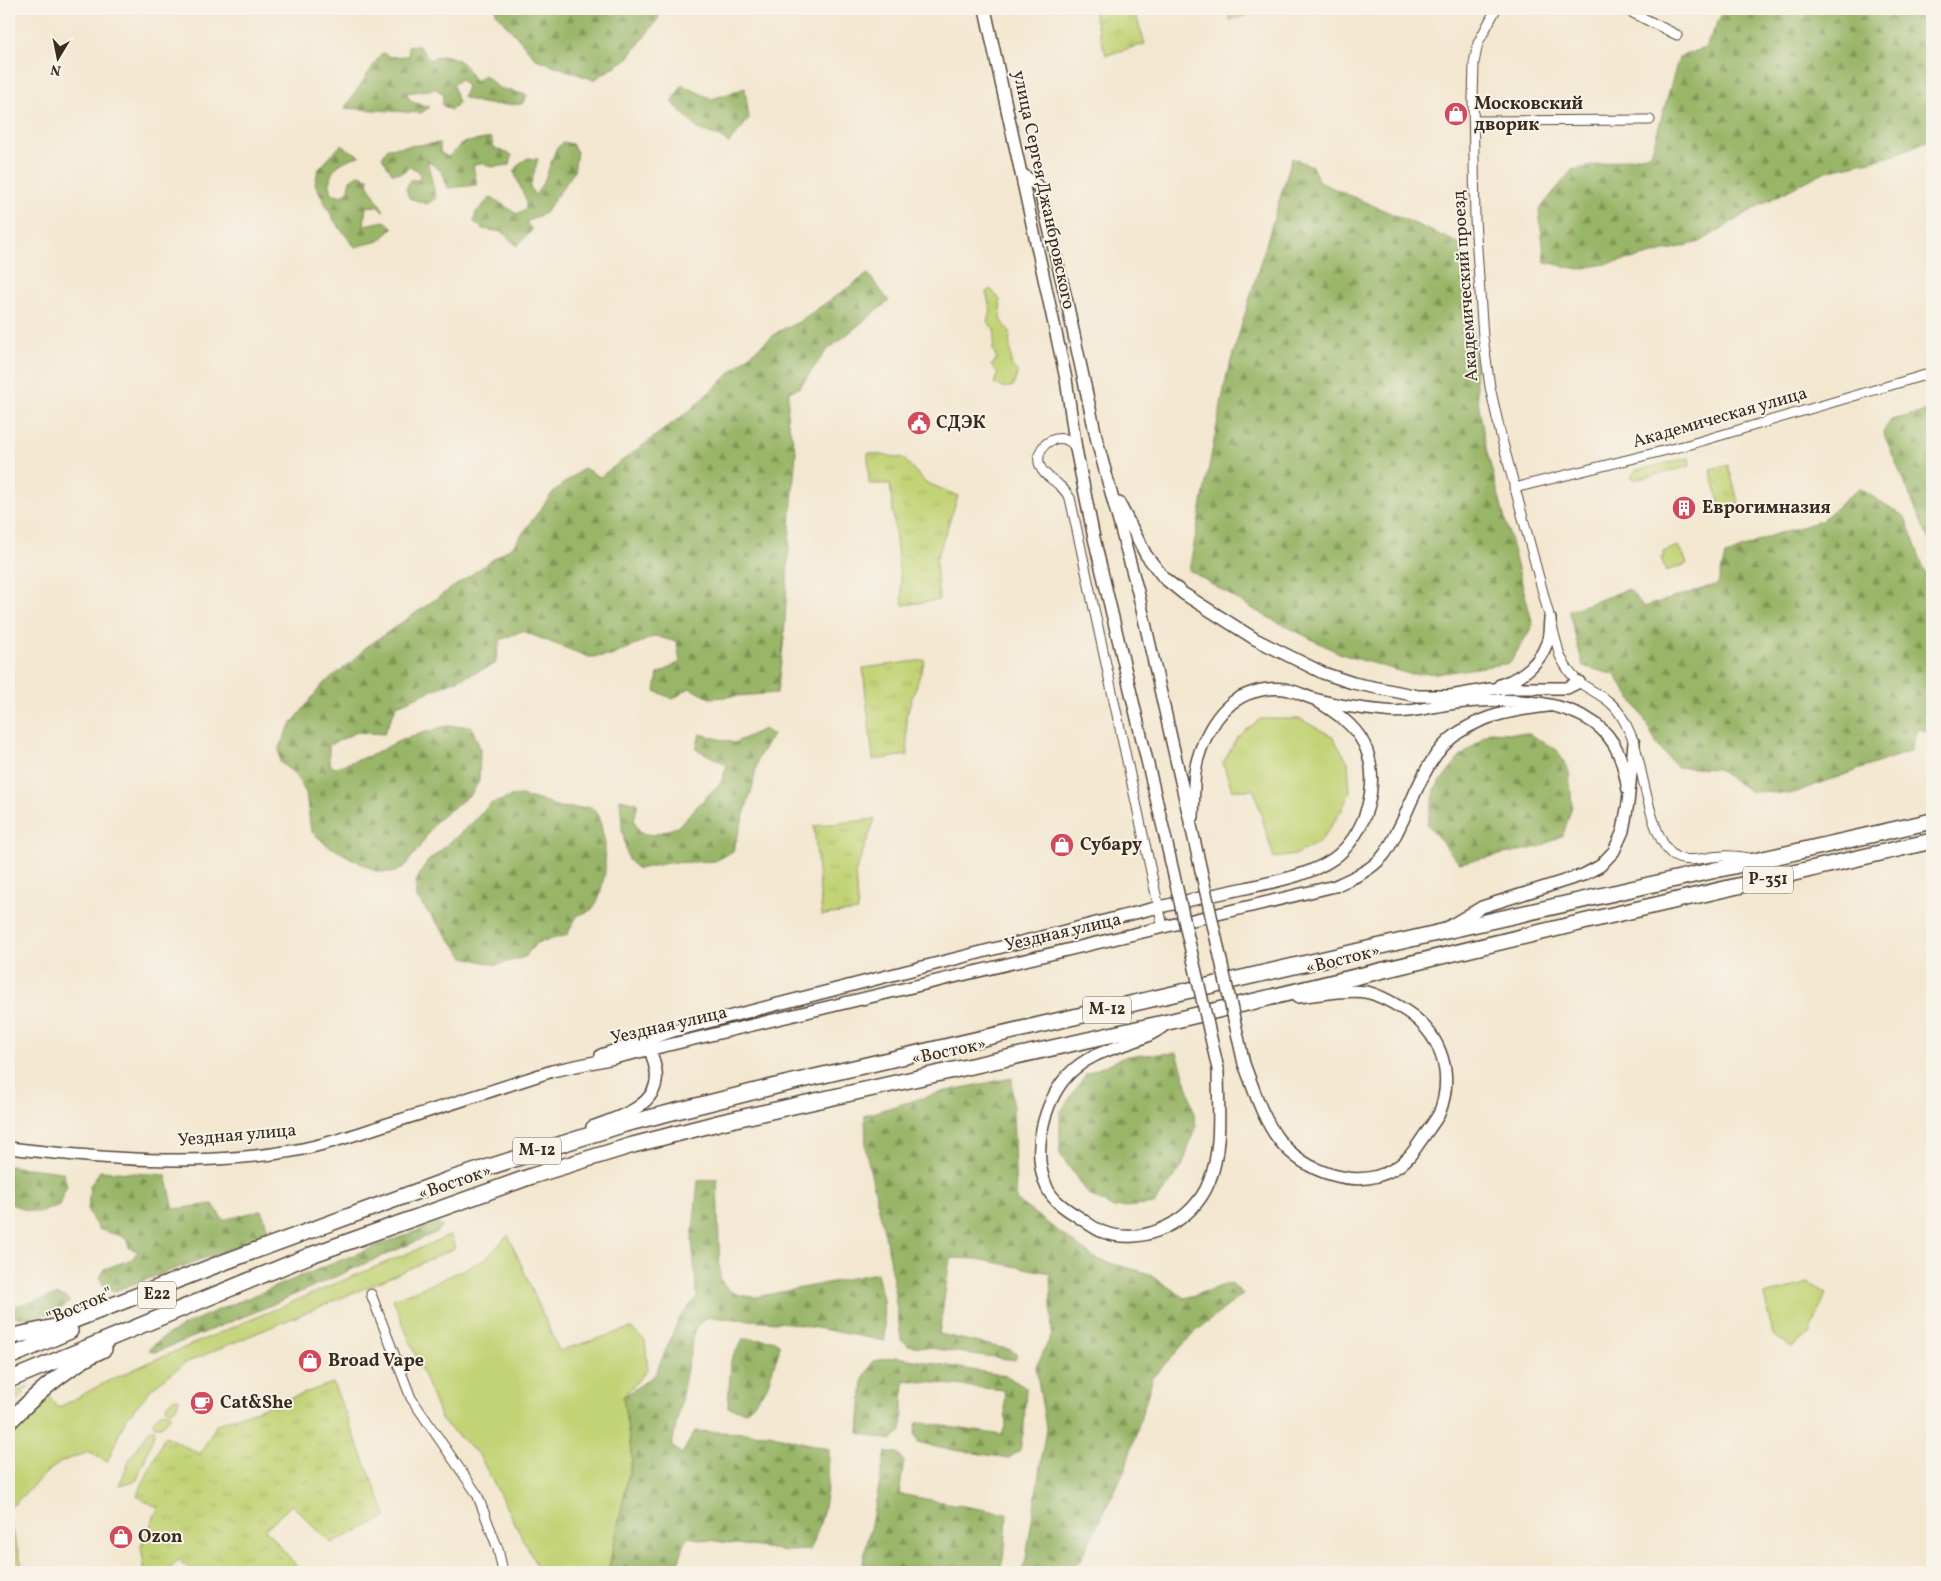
<svg xmlns="http://www.w3.org/2000/svg" width="1941" height="1581" font-family="Vollkorn,serif">
	<defs>
		<pattern id="forest-firs" width="22" height="20" patternUnits="userSpaceOnUse" patternTransform="scale(1.25)"><rect width="22" height="20" fill="#99b567"/><path d="M5 1l3.5 6h-7zM16 11l3.5 6h-7z" fill="#7e9354"/></pattern>
		<pattern id="park-tufts" width="24" height="20" patternUnits="userSpaceOnUse" patternTransform="scale(1.25)"><rect width="24" height="20" fill="#c2d376"/><path d="M3 7l-1-3M5 7V3M7 7l1-3M15 17l-1-3M17 17v-4M19 17l1-3" fill="none" stroke="#a8b566"/></pattern>
	</defs>
	<rect width="100%" height="100%" fill="#f7f3e8"/>
	<filter id="ink" filterUnits="userSpaceOnUse"><feTurbulence type="fractalNoise" baseFrequency=".02" numOctaves="2"/><feDisplacementMap in="SourceGraphic" scale="10" xChannelSelector="R" yChannelSelector="G"/><feConvolveMatrix kernelMatrix="1 2 1 2 8 2 1 2 1" color-interpolation-filters="sRGB"/></filter>
	<filter id="wash" filterUnits="userSpaceOnUse"><feTurbulence type="fractalNoise" baseFrequency=".0096" numOctaves="4" result="noise"/><feDisplacementMap in="SourceGraphic" scale="20" xChannelSelector="R" yChannelSelector="G"/><feGaussianBlur stdDeviation="1.12" result="paint"/><feColorMatrix in="noise" values="0 0 0 0 0 0 0 0 0 0 0 0 0 0 0 0 0 1.4 0 .05"/><feComposite in="paint" operator="in"/></filter>
	<g filter="url(#wash)">
		<rect width="100%" height="100%" fill="#f3e7d0"/>
		<path fill="#c2d376" stroke="#7e7e4a" d="M991,289l9,11 1,20 9,12c-2,14 2,20 1,33l7,7 -5,14c-6,3 -14,1 -19,-3l4,-10 -7,-7 6,-7 -4,-9 2,-20 -8,-8 4,-10 -5,-20z
			M1689,458l1,8 -55,14 -3,-2v-3l4,-5z
			M1678,546l2,5h2l5,13 -21,7 -5,-13 4,-2 -2,-4z
			M1260,719h40l32,17 16,26 2,29 -8,19 -22,32 -25,13 -21,3 -20,-68h-22l-9,-27 15,-26z
			M451,1235l4,13 -71,32 -199,83 -33,25 -27,32 -18,42 -18,-10 -26,9 -15,10 -39,38v-78l39,-37 10,14 46,-25 44,-20z
			M508,1235l51,116 72,-23 14,13 3,28 -25,28 9,61 -24,114h-68l-61,-117 -37,-34 -49,-122 39,-15 54,-25z
			M1808,1283l18,10 -16,41 -18,13 -19,-12 -9,-40z
			M29,1386l-6,5 1,3 -15,15v-14z
			M175,1398l4,1 -2,8 -5,4h-4l-2,-2 1,-5z
			M161,1412l9,2v4l-9,8h-7l-1,-5z
			M150,1429h4l1,3 -18,48 -6,3 -12,2 11,-26z
			M9,1521l15,51h-15z"/>
		<path fill="url(#forest-firs)" stroke="#6a7042" d="M496,9h165l-3,10 -30,39 -34,22 -58,-21 -40,-46z
			M1724,9h208v130l-44,18 -62,14 -66,34 -60,37 -59,15 -62,12 -34,-7 -6,-52 33,-40 79,-16 28,-97 26,-9z
			M418,45l12,15c12,-7 23,-5 34,5 5,5 4,10 12,16l8,-6 15,13 28,7 -5,9c-20,1 -40,2 -59,-7l4,-10 -7,-8 -7,6 5,18 -7,7 -9,-5 2,-11 -8,-5 -30,4 6,9 18,5 -9,6 -76,-5 37,-55 9,4 18,-1 -1,-10z
			M682,85l30,14 33,-11 4,31 -20,24 -8,-6 -23,-8 -26,-27z
			M491,138l3,10 18,7 -2,10 -19,2 -9,-4 -9,2 4,20 -29,3 -7,-17 -14,-11 9,38 -9,6 -18,-6 -3,-9 4,-9h10l-1,-9 -9,-4 -9,6h-9l-10,-16 6,-9 52,-5v9l8,5 14,-14z
			M563,142l9,2 5,8 -3,20 -29,41 -19,9 6,8 -15,16 -15,-14 -19,-3 -9,-7 2,-10 15,-15 26,17 9,-5v-9l-12,-28 6,-9 8,-5 10,1 -8,28 5,9 10,-17 11,-30z
			M341,145l19,11c-19,4 -36,15 -28,37l10,3 7,-6 1,-10 9,-5 9,3 1,9 15,24 -8,-5 -10,1 -2,18 21,-4 8,7 -14,13 -24,6 -20,-25 -20,-38 3,-14z
			M1292,158l20,8 7,16 142,62 11,73 4,71 10,60 47,177 -23,38 -67,10 -34,1 -68,-20 -83,-42 -69,-42 38,-196z
			M868,274l21,27 -63,50 -26,36 -11,5 -2,27 9,32 -6,76 -6,112 -7,54 -67,5 -21,-10 -16,11 -18,-8 3,-17 22,-12 -3,-20 -22,-6 -44,20 -22,1 -67,-26 -22,9 -5,24 -98,41 -13,29 -27,-2 -28,13v16l4,7 39,-13 31,-16 43,-13h25l9,22 -1,33 -7,12 -37,29 -16,26 -15,19 -9,5h-18l-50,-27 -16,-14 -5,-38 -10,-18 -16,-13 -1,-15 11,-21 32,-41 31,-24 12,-13 149,-103 40,-54 30,-23 16,9 89,-66 62,-57 28,-23 18,-8z
			M1932,410v138l-49,-116 8,-12z
			M1859,488l46,29 19,52 8,18v146l-15,-5 -6,23 -121,43 -40,-3 -33,-22 -40,-2 -20,-22 -13,-27 -29,-43 -32,-9 -14,-55 60,-22 15,18 74,-23 7,-28 45,-20 51,-15z
			M764,729l9,6 -15,23 -5,27 -20,66 -18,10 -47,2 -30,6 -10,-9 -6,-32 -2,-29 18,4 -4,18 6,12 13,2 24,-8 44,-45 6,-17 -31,-16 4,-15 34,9z
			M1489,732l40,2 28,16 12,22 3,34 -9,29 -24,12 -80,16 -32,-39 9,-37 22,-28z
			M517,795l30,7 10,5 17,1 17,-1 8,9 6,28v28l-5,23 -7,14 -16,7 -10,19 -31,8 -11,14 -29,8 -32,-8 -48,-60v-15l10,-19 46,-40 18,-19z
			M1177,1053l13,42 6,30 -14,42 -28,37 -40,4 -25,-13 -29,-41v-41l26,-39 41,-18z
			M1012,1078l4,122 80,59 51,14 38,25 46,-15 12,11 -48,38 -42,45 -28,93 -47,94 -7,8h-50l5,-13 20,-131 -10,-61 16,-33 -2,-61 -73,-14 -27,-1 -11,76 72,16 6,5 -2,5 -107,-15 -7,-5 -11,-82 -24,-106 -1,-37 81,-24z
			M9,1166l54,6 4,13 -8,20c-23,10 -24,9 -48,-1l-2,-2z
			M100,1171l66,4 8,34 39,-5 10,16 39,-10 7,25 -155,56 -10,-4 -4,-9 4,-9 28,-10 6,-8 -9,-3 -2,-10 -29,-9 -10,-18 2,-25z
			M717,1179l3,99c7,16 20,18 36,19l121,-24 6,27 2,41 -95,-18 -82,-6 -13,11 -23,118 10,8 13,-23 74,3 60,15c0,36 -4,68 -19,101l-24,1 -99,-14 -12,35h-67l24,-113 -9,-62 32,-22 24,-56 18,-22 -5,-57 6,-59z
			M436,1224l7,2 -6,6 -182,80 -99,40 -7,-2c15,-21 85,-46 111,-57 58,-24 117,-48 176,-69z
			M57,1295l8,2 5,5c-14,11 -40,19 -57,14l-2,-9z
			M743,1339l29,1 7,4v7l-13,38 -20,23 -18,-5 3,-47z
			M897,1357l110,19 19,12 -2,39 -4,23 -11,8 -69,-10 -22,-6 -3,-9 2,-11 85,13 4,-12 -2,-33 -100,-10 -2,51 -11,9 -32,-7 4,-54 10,-18z
			M886,1452l12,1 6,9 -5,32 108,20 -2,34 -5,24h-152l2,-6 12,2z"/>
		<path fill="url(#park-tufts)" stroke="#7e7e4a" d="M1092,9h42l11,35 -39,11z
			M1227,9h40l-37,11z
			M868,453l35,5 22,24 33,14 -22,65 3,39 -36,5 -13,-121h-21z
			M1728,465l11,39 -18,5 -11,-40z
			M925,660l-19,56 2,39 -35,5 -10,-92z
			M875,819l-20,54 3,38 -36,4 -8,-89z
			M333,1383l54,134 -56,26 -39,-38 -27,24 37,43h-108l-15,-12 -12,12h-22l-4,-26 17,-38 -21,-12 28,-60 35,18 17,-30z"/>
	</g>
	<g filter="url(#ink)">
		<g fill="none" stroke-linecap="round" stroke-linejoin="round">
			<g stroke="#574639" stroke-width="11">
				<path id="minor" d="M1496,9l-18,34 -4,20 -1,36 2,121 8,117 7,50 11,49 59,220c5,10 11,20 20,27 18,12 32,16 43,36 4,7 8,16 11,24 9,26 17,104 44,115 13,5 31,-2 45,-2 9,-1 18,1 26,2
					M1625,9l52,26
					M1474,121l176,-1
					M1076,449c-13,-23 -44,-4 -36,17 3,9 13,13 20,20 4,3 7,8 10,12l93,429
					M1514,488l177,-44 241,-71
					M371,1294l40,104 66,96 21,55 5,23"/>
			</g>
			<g stroke="#574639" stroke-width="14">
				<path id="tertiary" d="M985,9l81,370 10,70 18,89 71,298
					M1021,173l18,14 27,111 31,143 41,151 54,238
					M1119,503l27,52 18,23 20,16 71,45 68,34 30,10 65,13h32l41,-7 21,-1h55l12,-6
					M1500,685c21,-7 39,-21 47,-42 3,-7 2,-16 3,-24
					M1193,817c1,-15 0,-30 2,-45 4,-27 21,-62 46,-75 14,-7 34,-11 48,-7 10,2 19,8 29,10 22,6 45,9 67,11 24,3 48,-5 71,-8 47,-6 129,-6 157,40 9,14 12,31 15,47
					M1448,927l34,-20 101,-32 17,-9 14,-15 9,-20 5,-28 6,-60
					M1165,1025c-30,24 -68,19 -97,50 -13,14 -22,35 -26,54 -4,19 -3,41 5,59 6,13 19,21 30,28 8,5 17,13 26,16 41,15 91,-11 106,-50 14,-33 9,-78 9,-113
					M601,1055l72,-24c158,-40 316,-82 474,-121 33,-8 66,-15 99,-22 30,-7 62,-12 87,-29 33,-23 49,-78 31,-115 -10,-20 -29,-32 -48,-44
					M1244,1064c10,25 18,54 35,76 26,32 77,51 115,29 14,-8 21,-20 30,-33 5,-7 11,-15 15,-22 16,-40 2,-80 -33,-103 -11,-7 -27,-17 -41,-19 -19,-3 -48,3 -68,5
					M592,1127c24,-9 69,-21 64,-55 -1,-8 -4,-16 -6,-23
					M9,1148c93,11 189,19 283,3 35,-6 71,-19 105,-30 52,-16 103,-33 155,-50l62,-13 721,-172c18,-8 35,-15 48,-30 6,-7 11,-18 15,-26 17,-33 28,-75 60,-97 28,-19 57,-23 90,-27"/>
			</g>
			<g stroke="#574639" stroke-width="18">
				<path id="trunk" d="M9,1337l50,-11 165,-64 224,-82 177,-56 151,-38 661,-153 495,-112
					M9,1357l61,-26
					M9,1380l302,-125 221,-79 101,-31 89,-23 446,-100 436,-105 328,-76
					M9,1422c27,-28 59,-57 95,-73"/>
			</g>
			<use href="#minor" stroke="#fff" stroke-width="9"/>
			<use href="#tertiary" stroke="#fff" stroke-width="11"/>
			<use href="#trunk" stroke="#fff" stroke-width="15"/>
			<g stroke="#574639" stroke-width="14" stroke-linecap="butt">
				<path id="tertiary-bridge" d="M1192,830l52,234
					M1165,836l53,233"/>
			</g>
			<use href="#tertiary-bridge" stroke="#fff" stroke-width="11"/>
		</g>
	</g>
	<defs>
		<g id="shop-disc" transform="scale(1.25)"><circle r="9.5" fill="#d1495b" stroke="#f7f3e8"/><path d="M-5-2.5h2.3a2.7 3.5 0 0 1 5.4 0H5L5.5 6h-11ZM-1.5-2.5h3a1.5 2.3 0 0 0-3 0Z" fill="#fff"/></g>
		<g id="civic-disc" transform="scale(1.25)"><circle r="9.5" fill="#d1495b" stroke="#f7f3e8"/><path d="M-.6-6.5H3V-4.5H.6V-3L4-1V1h2V6H-6V1h2V-1L-.6-3ZM-1.2 2.5V6h2.4V2.5Z" fill="#fff"/></g>
		<g id="building-disc" transform="scale(1.25)"><circle r="9.5" fill="#d1495b" stroke="#f7f3e8"/><path d="M-4-6H4V6H1V3H-1V6H-4ZM-2.5-4.3h1.7v1.8h-1.7ZM.8-4.3h1.7v1.8H.8ZM-2.5-1h1.7V.8h-1.7ZM.8-1h1.7V.8H.8Z" fill="#fff"/></g>
		<g id="cafe-disc" transform="scale(1.25)"><circle r="9.5" fill="#d1495b" stroke="#f7f3e8"/><path d="M-5.5-4.5H6V0H3Q3 3.5 0 3.5H-2.5Q-5.5 3.5-5.5 0ZM3-3.2v2h1.7v-2ZM-6 4.5H4V6H-6Z" fill="#fff"/></g>
	</defs>
	<g fill-rule="evenodd">
		<use href="#shop-disc" x="1456" y="114"/>
		<use href="#civic-disc" x="919" y="423"/>
		<use href="#building-disc" x="1684" y="508"/>
		<use href="#shop-disc" x="1062" y="845"/>
		<use href="#shop-disc" x="310" y="1361"/>
		<use href="#cafe-disc" x="202" y="1403"/>
		<use href="#shop-disc" x="121" y="1537"/>
	</g>
	<g text-anchor="middle" dominant-baseline="central" stroke-width="4" stroke-linejoin="round" paint-order="stroke">
		<g fill="#f7f3e8" stroke="#73665b" stroke-width="1">
			<rect x="1743" y="866.5" width="50" height="27" rx="4"/>
			<rect x="1083" y="996.5" width="48" height="27" rx="4"/>
			<rect x="513" y="1137.5" width="48" height="27" rx="4"/>
			<rect x="138" y="1281.5" width="38" height="27" rx="4"/>
		</g>
		<g font-size="16" font-weight="bold" fill="#3b2a1e">
			<text x="1768" y="880">Р-351</text>
			<text x="1107" y="1010">М-12</text>
			<text x="537" y="1151">М-12</text>
			<text x="157" y="1295">E22</text>
		</g>
		<g font-size="18" font-weight="bold" fill="#3b2a1e" stroke="#f7f3e8" text-anchor="start">
			<text x="1474" y="104">Московский<tspan x="1474" dy="21">дворик</tspan></text>
			<text x="936" y="423">СДЭК</text>
			<text x="1702" y="508">Еврогимназия</text>
			<text x="1080" y="845">Субару</text>
			<text x="328" y="1361">Broad Vape</text>
			<text x="220" y="1403">Cat&amp;She</text>
			<text x="138" y="1537">Ozon</text>
		</g>
		<g font-size="18" fill="#3b2a1e" stroke="#f7f3e8">
			<text transform="translate(1043 190) rotate(78)">улица Сергея Джанбровского</text>
			<text transform="translate(1466 286) rotate(-94)">Академический проезд</text>
			<text transform="translate(1720 418) rotate(-16)">Академическая улица</text>
			<text transform="translate(1063 933) rotate(-13)">Уездная улица</text>
			<text transform="translate(1343 960) rotate(-14)">«Восток»</text>
			<text transform="translate(669 1026) rotate(-13)">Уездная улица</text>
			<text transform="translate(949 1052) rotate(-12)">«Восток»</text>
			<text transform="translate(237 1136) rotate(-5)">Уездная улица</text>
			<text transform="translate(455 1183) rotate(-19)">«Восток»</text>
			<text transform="translate(80 1307) rotate(-23)">"Восток"</text>
		</g>
	</g>
	<rect width="1941" height="1581" fill="none" stroke="#f7f3e8" stroke-width="30"/>
	<g transform="translate(58 58) rotate(190)" stroke="#f7f3e8" stroke-width="4" paint-order="stroke">
	<path d="M0-4L9 19L0 12L-9 19Z" fill="#3b2a1e"/>
	<text y="-8" font-size="14" font-weight="bold" text-anchor="middle" fill="#3b2a1e">N</text>
	</g>
</svg>
